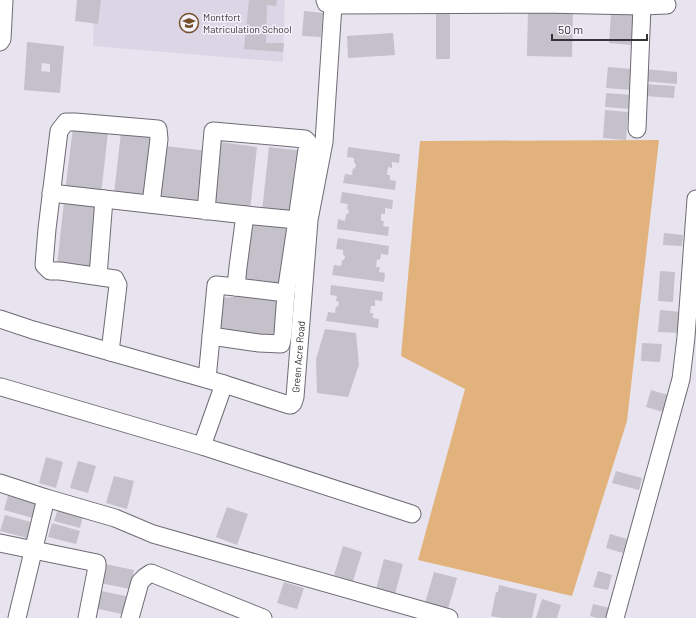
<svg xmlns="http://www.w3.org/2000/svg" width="696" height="618" font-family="Barlow,sans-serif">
	<rect width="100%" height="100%" fill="#e8e4ef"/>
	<path fill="#dbd5e6" d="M94,0h191l-2,62 -190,-16z"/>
	<path fill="#e2b27d" d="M659,140l-32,281 -55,175 -154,-36 47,-171 -64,-33 19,-215z"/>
	<path fill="#c4c1cb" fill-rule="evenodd" d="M77,0h24l-3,24 -23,-3z
		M249,0h28l-1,6 -9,-1 -1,38h18l-1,9 -39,-3z
		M528,9l45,1 -1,47 -45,-1z
		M304,11l19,2 -2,24 -19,-1z
		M436,13h14v46h-14z
		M611,13l23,2 -3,30 -22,-2z
		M393,33l2,22 -47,3 -1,-22z
		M27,42l37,4 -4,47 -36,-3zM42,63l8,1v8l-9,-1z
		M608,67l25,2 -1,21 -26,-2z
		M644,69l33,3v12l-34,-3z
		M645,84l30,2 -1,12 -30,-2z
		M606,93l26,2 -2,14 -25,-2z
		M605,110l23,2 -2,28 -23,-2z
		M73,128l35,4 -7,63 -36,-4z
		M121,132l33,4 -7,62 -33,-4z
		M219,142l38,5 -7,64 -38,-4z
		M165,146l44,5 -6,51 -43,-4z
		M269,147l35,4 -7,64 -35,-4z
		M348,147l52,7 -1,9 -7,-1v6l-4,-1 -1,8h3v5l6,1 -1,9 -52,-7 2,-9 7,1 1,-7 2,1 1,-5 -2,-1v-5l-7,-1z
		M342,192l51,8 -1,9 -7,-1v6h-4v7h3l-1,5 6,1 -1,9 -51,-7 1,-10 7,2 1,-7h2l1,-4 -2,-1 1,-5 -8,-1z
		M64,202l37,4 -7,63 -37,-4z
		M252,218l35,4 -7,66 -35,-4z
		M664,233l19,2 -1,11 -19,-1z
		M338,238l51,8 -1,9 -7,-1 -1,6 -3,-1 -1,8h4l-1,5 6,1 -1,9 -52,-7 2,-10 7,1 1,-6h2l1,-4 -2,-1v-5l-7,-1z
		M660,271l15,1 -2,30 -15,-1z
		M331,285l52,7 -1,9 -7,-1v6h-4l-1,7h3v5l6,1 -1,9 -52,-7 2,-9 7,1 1,-7 2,1 1,-5 -3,-1 1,-5 -7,-1z
		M256,295l30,9 -3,30 -32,4 -32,-10 3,-30z
		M660,310l23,2 -2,21 -23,-1z
		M325,329l31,4 3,32 -11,32 -31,-4 -1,-34z
		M642,343l20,1 -2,18 -19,-1z
		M651,390l17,5 -5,17 -17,-5z
		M46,457l17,5 -7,26 -17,-5z
		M78,461l18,5 -8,27 -18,-5z
		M616,471l26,7 -3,12 -27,-7z
		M114,476l20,5 -7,28 -21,-6z
		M9,492l33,9 -6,18 -32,-9z
		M227,507l21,7 -11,31 -21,-8z
		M58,509l25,7 -3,12 -26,-7z
		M5,515l30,8 -4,16 -31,-8z
		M52,523l28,8 -4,13 -28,-7z
		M610,534l17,5 -4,14 -17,-5z
		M343,546l19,6 -9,29 -19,-6z
		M384,559l19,5 -8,30 -19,-5z
		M105,564l29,6 -4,19 -30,-6z
		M598,571l14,4 -4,15 -15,-3z
		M434,572l23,6 -9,31 -23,-6z
		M284,582l20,6 -7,21 -20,-6z
		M499,585l38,9 -5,24h-31l-10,-2 5,-24h2z
		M97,590l33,7 -4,18 -32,-7z
		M542,599l19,6 -4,13h-21z
		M593,604l17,4 -3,10h-10l-7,-2z"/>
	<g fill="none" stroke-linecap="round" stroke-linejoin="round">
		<g stroke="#6e6b74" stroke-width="19">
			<g id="minor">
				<path d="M325,0l1,3 7,2 209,-1 100,2 25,-1"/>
				<path d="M0,42l2,-3 2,-39"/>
				<path d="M637,129l5,-123"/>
				<path d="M51,193l204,23 42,4 11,-78 -3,-3 -92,-8 -7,80"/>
				<path d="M98,276l6,-77"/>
				<path d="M286,293l11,-73"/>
				<path id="s1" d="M0,319l33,11 191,54 65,21h2l2,-2 2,-6 14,-177 15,-78 9,-137"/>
				<path d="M211,336l48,7 22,1 2,-10 3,-41 -50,-6"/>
				<path d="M110,352l8,-67 -3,-6 -55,-8h-10l-6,-6 3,-36 12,-98 7,-9h9l83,7 1,10 -8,65"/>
				<path d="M207,379l9,-94 20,2 2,-20 7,-52"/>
				<path d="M224,384l-22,62 210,68"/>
				<path d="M1,387l201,59"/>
				<path d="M0,483l46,15 69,20 38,16 296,84"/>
				<path d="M0,543l97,20v4l-10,51"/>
				<path d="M17,618l29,-120"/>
				<path d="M130,618l10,-36 5,-5 6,-4 112,45"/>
				<path d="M615,618l66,-239 5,-42 10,-138"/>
			</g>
		</g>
		<use href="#minor" stroke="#fff" stroke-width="17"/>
	</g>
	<defs>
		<g id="school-ring" transform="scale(1)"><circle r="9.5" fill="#f5f2fc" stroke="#735028" stroke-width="1.5"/><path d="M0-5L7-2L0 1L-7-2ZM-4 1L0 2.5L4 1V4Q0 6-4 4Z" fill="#735028"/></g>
	</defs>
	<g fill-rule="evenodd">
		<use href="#school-ring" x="189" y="23"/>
	</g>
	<g text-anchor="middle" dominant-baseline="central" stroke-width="3" stroke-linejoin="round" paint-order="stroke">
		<g font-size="10" fill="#353337" stroke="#f5f2fc" text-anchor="start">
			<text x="203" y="17">Montfort<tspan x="203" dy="12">Matriculation School</tspan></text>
		</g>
		<g font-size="10" fill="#353337" stroke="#f5f2fc">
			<text stroke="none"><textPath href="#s1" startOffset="353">Green Acre Road</textPath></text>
		</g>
	</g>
	<path d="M552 34v6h95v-6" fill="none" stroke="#353337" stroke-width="2"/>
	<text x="558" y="34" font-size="12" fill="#353337" stroke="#f5f2fc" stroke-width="3" paint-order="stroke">50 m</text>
</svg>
